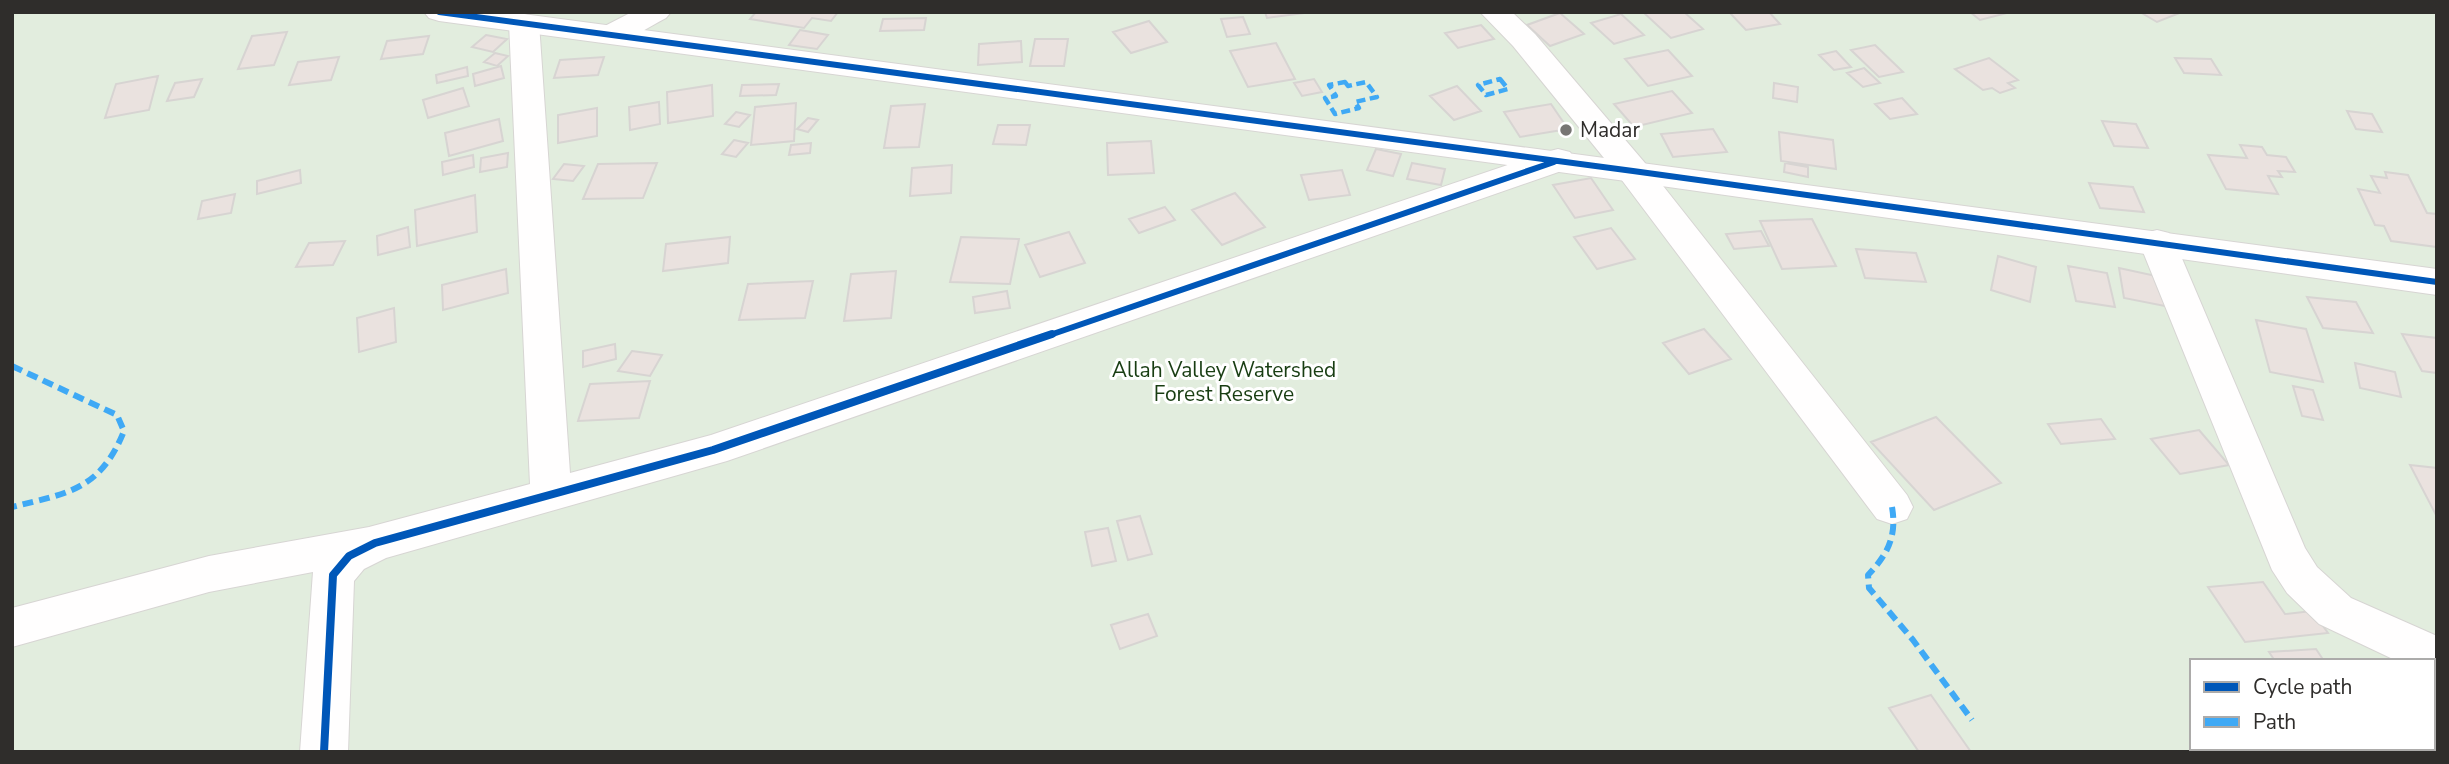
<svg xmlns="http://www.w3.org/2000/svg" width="2449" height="764" font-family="'Nunito Sans',sans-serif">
	<rect width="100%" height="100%" fill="#fefbf9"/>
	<path fill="#e2edde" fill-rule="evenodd" d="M12,12h2425v740h-2425zM2192,661h241v87h-241z"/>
	<path fill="#eae2df" stroke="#d7d4d2" stroke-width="2" d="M756,12h82l-7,9 -19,-3 -8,10 -54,-9z
		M1265,12h47l-45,6z
		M1643,12h41l19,17 -32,9z
		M1729,12h40l11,12 -34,6z
		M1970,12h36l1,1 -27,7z
		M2140,12h42l-25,10z
		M1560,13l24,21 -34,12 -23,-21z
		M1621,14l23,21 -30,9 -23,-21z
		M1243,17l7,17 -23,3 -6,-18z
		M926,18l-2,12 -44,1 3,-12z
		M1149,21l18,21 -36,11 -18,-21z
		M1481,25l13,14 -36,9 -13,-15z
		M800,30l28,5 -11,14 -28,-4z
		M287,32l-13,33 -36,4 14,-33z
		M486,35l21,4 -14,13 -21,-5z
		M429,36l-6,18 -42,5 6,-18z
		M1035,39h33l-4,27h-34z
		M1021,41l1,21 -44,3 1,-21z
		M1276,43l19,36 -47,8 -18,-36z
		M1875,45l28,27 -24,5 -28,-27z
		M1668,50l24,26 -44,10 -23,-27z
		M1836,51l15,16 -17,3 -15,-15z
		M495,53l13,3 -11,10 -13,-4z
		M339,57l-8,23 -42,5 9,-23z
		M604,57l-6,18 -44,3 6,-18z
		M1989,58l29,22 -10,3 7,5 -15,5 -8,-5 -9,2 -28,-21z
		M2175,58l36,1 10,16 -37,-2z
		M501,66l3,12 -29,8 -2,-12z
		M467,67l1,9 -31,7 -1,-8z
		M1864,68l16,15 -17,4 -16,-14z
		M158,76l-9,34 -44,8 11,-34z
		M202,79l-8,18 -27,4 8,-18z
		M1314,79l8,13 -20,4 -8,-13z
		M1774,83l24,4 -1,15 -24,-4z
		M779,84l-3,11 -36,1 2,-11z
		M712,85l1,31 -45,7 -1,-31z
		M1457,86l24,25 -27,9 -24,-24z
		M463,88l6,18 -41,12 -5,-18z
		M1672,91l20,22 -58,14 -20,-23z
		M1902,98l15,16 -27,5 -15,-15z
		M659,102l1,22 -30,6 -1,-23z
		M796,103l-2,38 -43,4 4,-38z
		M925,104l-6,43 -35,1 7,-42z
		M1551,104l17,25 -48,8 -16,-25z
		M597,108v28l-39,7v-28z
		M2347,111l25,3 10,18 -26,-3z
		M736,112l14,3 -11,12 -14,-3z
		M808,118l10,2 -10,12 -11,-3z
		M499,119l4,22 -54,15 -4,-23z
		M2102,121l34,3 12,24 -34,-2z
		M998,125h32l-4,20 -33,-1z
		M1713,129l14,23 -54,5 -12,-23z
		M1779,132l54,8 3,29 -55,-8z
		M734,140l14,3 -12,14 -14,-3z
		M1151,141l3,32 -46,2 -1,-32z
		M811,143l-1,10 -21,2 2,-10z
		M2240,145l22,2 5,8 19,2 9,15 -17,-1 4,6 -14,-1 10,18 -52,-5 -18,-34 39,3z
		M1376,149l25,5 -8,22 -26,-6z
		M508,153l-1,14 -27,5 1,-14z
		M473,155l1,12 -31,8 -1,-13z
		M657,163l-14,35 -60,1 15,-35z
		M1412,163l33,6 -4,16 -34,-6z
		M1785,163l23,4v10l-24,-5z
		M564,164l20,2 -11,15 -20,-2z
		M952,165l-1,28 -41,3 2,-28z
		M300,170l1,13 -44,11v-13z
		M1342,170l8,25 -41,5 -8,-25z
		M2385,172l23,3 19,38 10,1v33l-46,-6 -7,-15 -9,-1 -17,-36 22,4 -9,-17 16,2z
		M1591,178l22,32 -38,8 -22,-33z
		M2089,183l44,4 11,25 -44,-4z
		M1235,193l30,34 -43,18 -30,-35z
		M235,194l-4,19 -33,6 4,-18z
		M475,195l2,37 -60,14 -2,-36z
		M1165,207l10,13 -36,13 -10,-14z
		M1812,219l24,47 -54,3 -22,-48z
		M408,227l2,20 -32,8 -1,-19z
		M1611,228l24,31 -38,10 -23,-32z
		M1761,231l8,15 -35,3 -8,-15z
		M1069,232l16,31 -45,14 -15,-32z
		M730,237l-2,26 -65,8 3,-27z
		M961,237l58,2 -9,45 -60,-2z
		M345,241l-12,24 -37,2 13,-24z
		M1856,249l60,4 10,29 -61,-4z
		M1998,256l38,11 -6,35 -39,-12z
		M2068,266l39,7 8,34 -39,-6z
		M2119,268l51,11 5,29 -51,-10z
		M506,269l2,24 -65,17 -1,-25z
		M896,271l-5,47 -47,3 7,-47z
		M813,281l-8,37 -66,2 9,-36z
		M1007,291l3,17 -35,5 -2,-16z
		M2307,297l49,5 17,31 -50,-5z
		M394,308l2,34 -37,10 -2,-34z
		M2256,320l50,9 17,53 -53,-10z
		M1704,329l27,30 -42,15 -26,-31z
		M2402,334l35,4v35l-15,-2z
		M615,344l1,15 -33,8v-16z
		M632,351l30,4 -12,21 -32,-5z
		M2355,363l40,9 6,25 -41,-9z
		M650,381l-11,37 -61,3 12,-37z
		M2293,386l20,4 10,30 -21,-4z
		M1936,417l65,66 -67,27 -63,-68z
		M2101,419l14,20 -54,5 -13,-20z
		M2199,430l30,35 -49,9 -29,-35z
		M2410,465l27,3v47h-1z
		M1140,516l12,38 -24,6 -11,-39z
		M1108,528l8,33 -24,5 -7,-34z
		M2263,582l22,32 27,-3 16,22 -83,9 -37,-55z
		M1148,614l9,22 -37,13 -9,-24z
		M2316,649l8,12h-49l-6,-9z
		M1931,695l40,57h-52l-30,-44z"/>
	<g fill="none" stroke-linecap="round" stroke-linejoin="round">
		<g stroke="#d7d5d3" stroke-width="2">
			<path id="street" d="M632,12h39l-5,6c-20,10 -44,29 -67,23l-4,-6 4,-6z
				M1480,12h32l23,22 110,129 262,332 6,12 -6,12 -15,5 -15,-5 -256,-340 -108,-133z
				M524,14l10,3 5,6 31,450 141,-38 835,-283 12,-3 12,3 5,8 -5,8 -843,293 -341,97 -22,11 -10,12 -6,171h-48l13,-180 -104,20 -197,55v-39l197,-52 160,-29 161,-43 -21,-461 5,-6z
				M2157,230l12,3 6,9 130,306 12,19 34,31 86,38v42l-4,-1v-16h-36l-78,-37 -32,-31 -15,-23 -133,-328 6,-9z"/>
		</g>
		<g stroke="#d7d5d3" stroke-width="2">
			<path id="secondary" d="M424,12h84l1929,257v26l-804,-113 -1194,-161 -10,-3z"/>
		</g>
		<use href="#street" fill="#fffefe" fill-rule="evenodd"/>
		<use href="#secondary" fill="#fffefe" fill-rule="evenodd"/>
		<path stroke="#3fa9f5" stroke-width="4.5" stroke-dasharray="9 4.5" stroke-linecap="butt" d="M1500,79l8,10 -22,6 -8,-10z
			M1345,82l3,4 18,-4 11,15 -22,5 4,6 -24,6 -10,-16 11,-2 -7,-11z"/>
		<path stroke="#3fa9f5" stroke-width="6" stroke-dasharray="11 6" stroke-linecap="butt" d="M12,366l105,49 7,16c-24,59 -55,62 -112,76
			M1892,507c5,29 -4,47 -24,68l1,13 44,52 59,80"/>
		<g stroke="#fff" stroke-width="10">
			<path id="cycleway-far1" d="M439,12l1194,159 804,111
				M1047,336l507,-174"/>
		</g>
		<g stroke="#fff" stroke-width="12">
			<path id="cycleway" d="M324,752l9,-177 16,-19 26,-13 338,-93 339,-116"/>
		</g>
		<use href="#cycleway-far1" stroke="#0057b8" stroke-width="6"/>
		<use href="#cycleway" stroke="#0057b8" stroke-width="8"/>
	</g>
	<circle fill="#777573" stroke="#fff" stroke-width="2.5" cx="1566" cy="130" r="7"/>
	<g text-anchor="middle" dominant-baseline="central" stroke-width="6" stroke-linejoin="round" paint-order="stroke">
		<g font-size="21" fill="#2f2d2b" stroke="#fff" text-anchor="start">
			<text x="1580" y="130">Madar</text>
		</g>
		<g font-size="21" fill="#183d12" stroke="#fff">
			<text x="1224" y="370">Allah Valley Watershed<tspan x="1224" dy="24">Forest Reserve</tspan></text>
		</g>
	</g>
	<rect width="2449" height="764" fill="none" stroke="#2f2d2b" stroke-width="28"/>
	<rect x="2190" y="659" width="245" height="91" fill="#ffffff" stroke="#acabaa" stroke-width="2"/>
	<rect x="2204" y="682" width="35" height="10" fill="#0057b8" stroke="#acabaa" stroke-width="2"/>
	<text x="2253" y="694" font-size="21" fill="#2f2d2b">Cycle path</text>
	<rect x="2204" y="717" width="35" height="10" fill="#3fa9f5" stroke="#acabaa" stroke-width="2"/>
	<text x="2253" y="729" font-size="21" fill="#2f2d2b">Path</text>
</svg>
